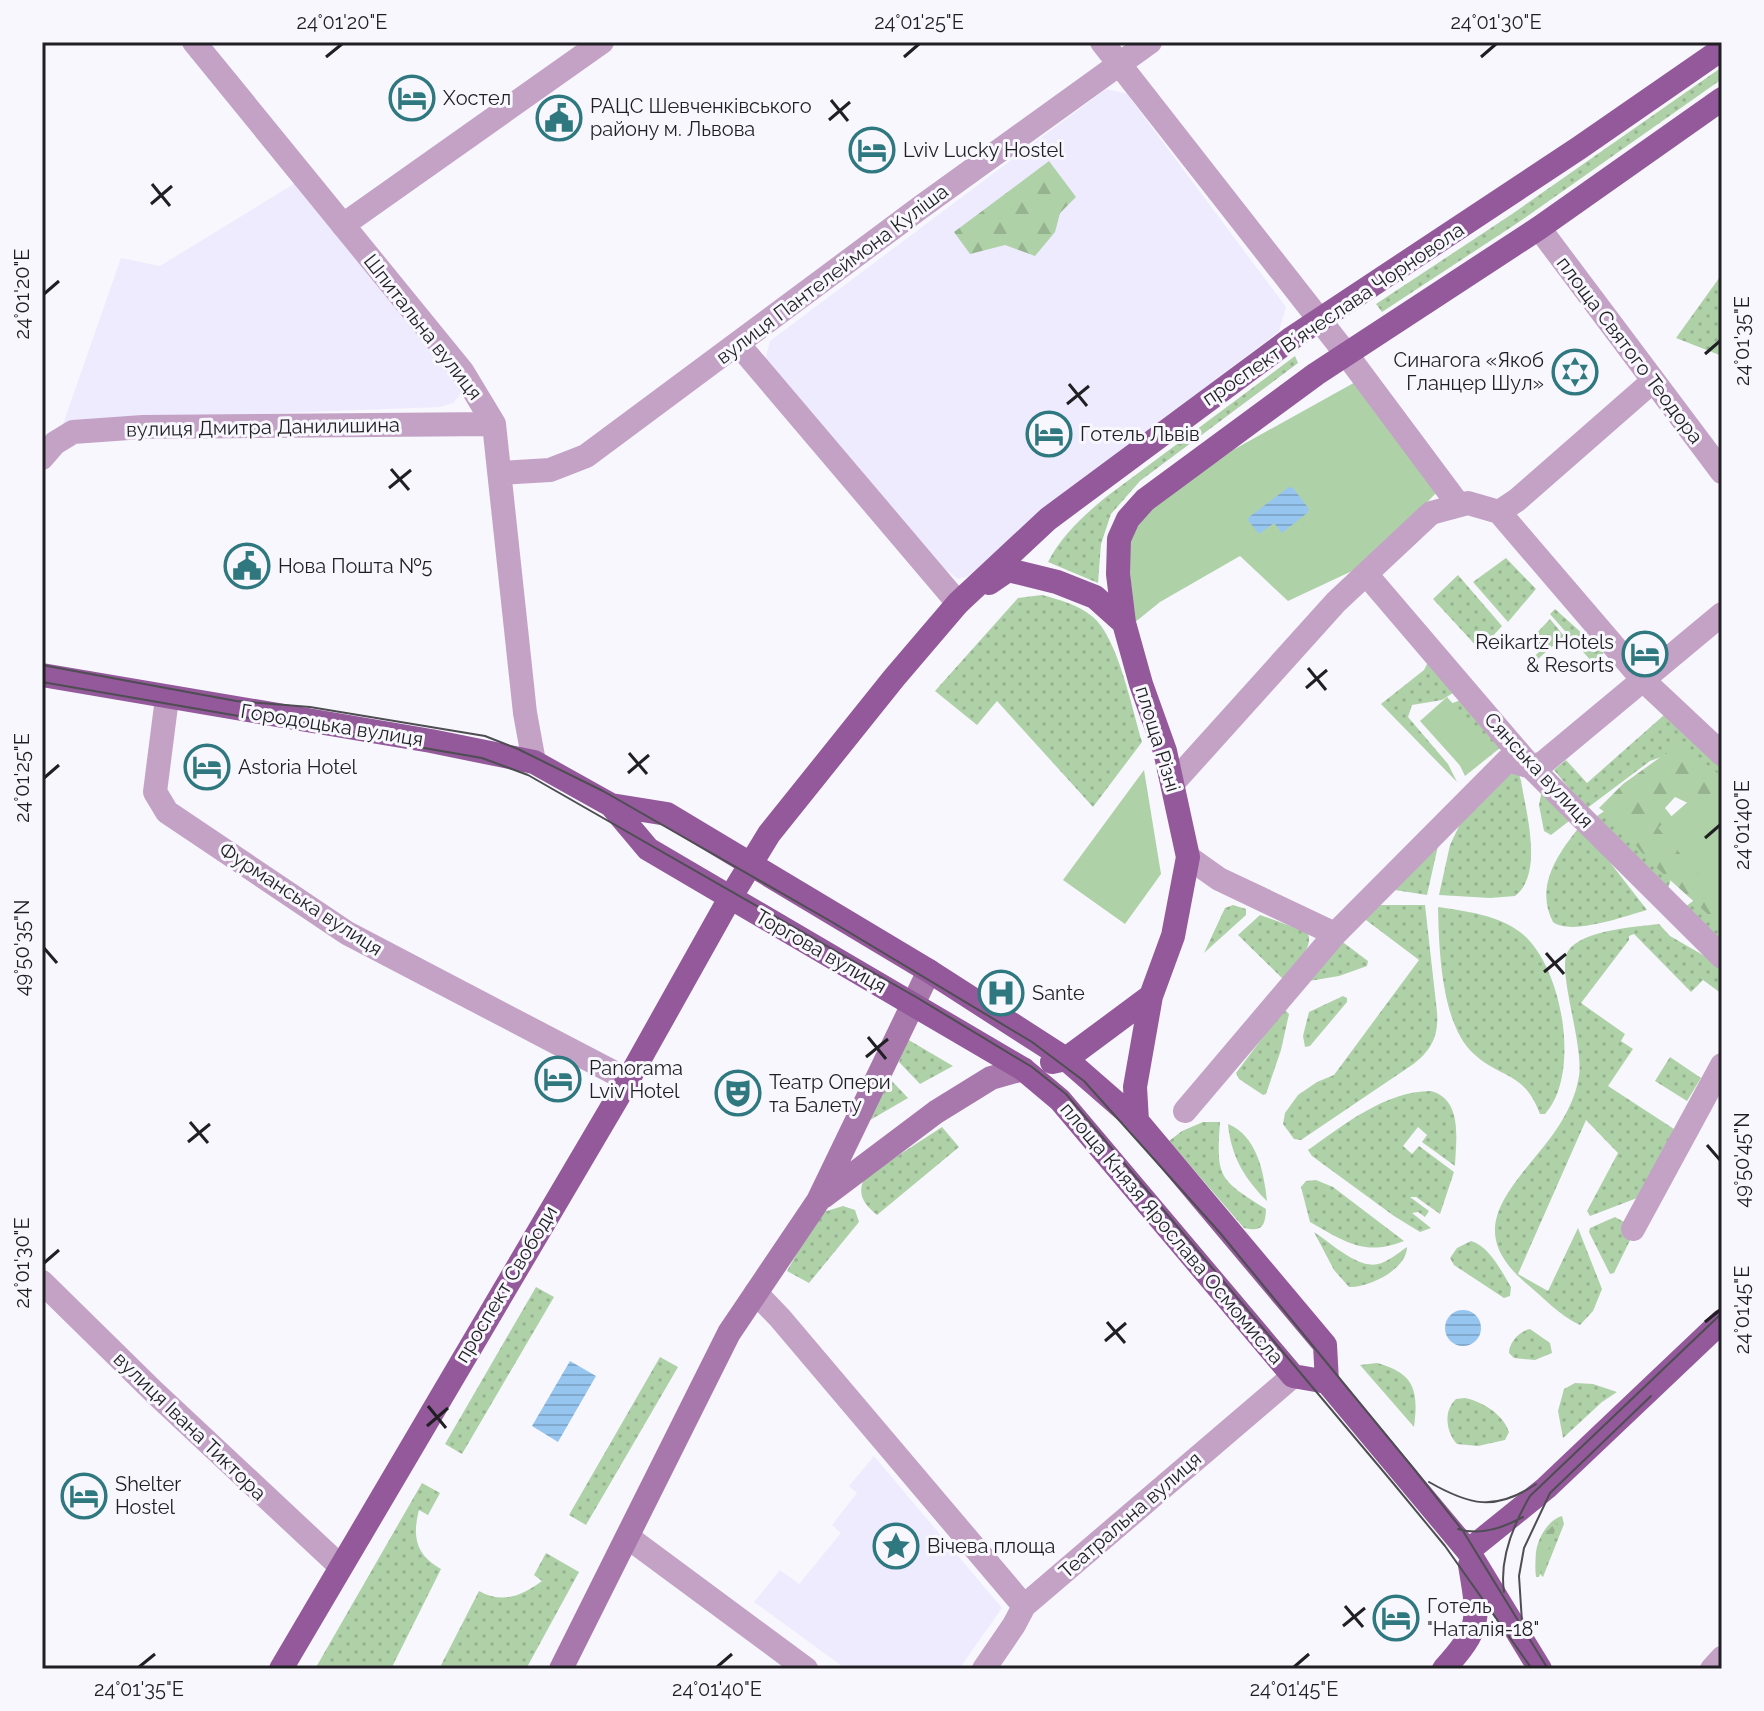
<svg xmlns="http://www.w3.org/2000/svg" width="1764" height="1711" font-family="Raleway,sans-serif">
	<defs>
		<pattern id="grass-dots" width="8" height="8" patternUnits="userSpaceOnUse" patternTransform="scale(2)"><rect width="8" height="8" fill="#afd1a8"/><path d="M2 2h.1M6 6h.1" fill="none" stroke="#96b390" stroke-width="1.8" stroke-linecap="round"/></pattern>
		<pattern id="forest-firs" width="22" height="20" patternUnits="userSpaceOnUse" patternTransform="scale(2)"><rect width="22" height="20" fill="#afd1a8"/><path d="M5 1l3.5 6h-7zM16 11l3.5 6h-7z" fill="#96b390"/></pattern>
		<pattern id="water-rules" width="6" height="5" patternUnits="userSpaceOnUse" patternTransform="scale(2)"><rect width="6" height="5" fill="#96c5f0"/><path d="M0 2.5h6" fill="none" stroke="#81a9ce"/></pattern>
	</defs>
	<rect width="100%" height="100%" fill="#f8f7fd"/>
	<path fill="#edebfd" d="M1106,89l21,5 159,213 -7,24 -186,143 -125,102 -10,3 -13,-10 -180,-209 5,-19z
		M297,182l161,200 3,12 -8,9 -13,4 -366,14 -12,6 59,-169 39,8z
		M874,1456l128,152 -43,61h-113l-92,-67 26,-32 19,14 42,-51 -9,-8 25,-32 -8,-7z"/>
	<path fill="url(#grass-dots)" d="M1722,67v12l-203,143 -137,90 -6,-8 136,-90z
		M1722,274v82l-46,-18z
		M1295,356l3,7 -158,118 -29,33 -10,30 -3,39 -50,-21c14,-27 35,-46 58,-65z
		M1506,558l30,31 -28,33 -35,-40z
		M1458,575l44,51 -22,24 -47,-51z
		M1042,595c18,5 35,9 51,22 25,21 39,92 49,125l-49,65 -96,-106 -20,24 -42,-34 83,-93z
		M1555,609l49,44 -12,9 -42,-48z
		M1550,619l14,17 -34,30 -3,-3 13,-12 -10,-11z
		M1428,662l31,27 -17,11 -30,5 -4,12 40,47 9,18 -76,-78 43,-34z
		M1461,700l39,48 -35,28 -16,-33 1,-39z
		M1664,715l58,52v33l-52,-46 -20,7 -64,48 -32,-39 12,-10 21,23z
		M1504,769l15,5 2,7c5,31 23,93 -6,115l-25,2 -51,-3 11,-50 10,-21z
		M1544,780l29,38 -22,17 -7,-4 -5,-26z
		M1609,808l62,71 -3,9 -74,-70z
		M1581,825l66,85c-22,6 -76,26 -94,12 -19,-36 6,-70 28,-97z
		M1440,837l-13,58 -45,-7z
		M1722,893v54l-41,-37 16,-12z
		M1233,905l13,4v6l-42,38 21,-45z
		M1381,905h44l12,107c2,24 -6,39 -25,53l-111,75 -7,-1 -11,-15 2,-11 13,-18 19,-13 17,-7 85,-115 -61,-46z
		M1438,907c27,4 60,8 82,25 42,31 62,142 25,182h-5c-16,-43 -39,-35 -66,-60 -33,-29 -35,-106 -36,-147z
		M1260,915l47,17c9,14 -14,36 -24,47l-45,-44z
		M1659,924l11,12 52,30v28l-19,-14 -12,12 -57,-58 -5,2v4l-48,63 44,31 -4,7 12,8 -25,37 66,43 -29,66 -55,21 -3,-5 31,-58 -32,-33 -68,154 30,17 30,-63 24,61 -9,22 -13,14c-20,-9 -36,-27 -53,-41 -60,-50 -24,-87 13,-133 18,-21 35,-48 39,-75 5,-32 -23,-107 -11,-125 14,-21 67,-24 91,-27z
		M1340,940l28,21 -1,5 -28,10 -30,5z
		M1343,996l4,2v4l-37,44 -5,1 -2,-11 6,-24z
		M1286,1011l3,3 -8,36 -15,44 -3,1 -24,-16 -3,-6 46,-61z
		M907,1039l46,27 -33,18 -21,-22z
		M1670,1057l31,21 -14,23 -32,-20z
		M891,1080l17,18 -43,25z
		M1431,1091c32,9 25,48 24,75l-33,-24 5,-7 -9,-8 -15,19 9,8 7,-8 35,26 -14,42 -24,-17h-6l19,14 -4,6 -7,-5 -6,1 19,15 -11,4 -26,-16 -82,-60 -4,-6c36,-25 77,-59 123,-59z
		M1203,1122h17c-4,57 -1,57 46,87 -1,18 -4,23 -22,19l-75,-87 13,-10z
		M1228,1124c29,12 36,48 39,77 -23,-23 -36,-45 -39,-77z
		M942,1127l17,20 -82,68c-13,-11 -21,-21 -12,-38z
		M1316,1180l17,7 71,54c-40,16 -60,0 -94,-19l-9,-35 5,-6z
		M843,1206l12,4 4,12 -50,61 -22,-12 33,-58z
		M1615,1217l18,10 1,5 -20,41 -4,1 -21,-42 1,-4z
		M1314,1232c17,11 44,37 64,32 10,-2 20,-11 29,-17 0,22 -38,41 -58,40l-15,-17z
		M1471,1241c18,5 31,31 40,46l-1,9 -6,2 -50,-33 -4,-7 7,-10z
		M536,1287l18,10 -92,157 -17,-10z
		M1530,1329l20,14 2,10 -17,7 -21,-2 -5,-5c0,-11 11,-22 21,-24z
		M660,1357l18,10 -92,158 -17,-10z
		M1377,1363c37,10 42,27 37,64l-54,-62z
		M1575,1383l18,1 24,8 -15,10 -39,36 -5,-27 6,-22z
		M1465,1398c18,4 38,16 44,34l-4,8 -27,6 -21,-2c-11,-12 -14,-33 -1,-45z
		M422,1483l18,10 -12,22 -9,-5c-7,27 -3,45 22,59l-50,100h-76z
		M1562,1516l2,8 -21,53c-17,-16 -2,-55 19,-61z
		M546,1553l33,19 -53,97h-87l40,-78c23,13 43,5 63,-10l-8,-6z"/>
	<path fill="url(#forest-firs)" d="M1049,161l27,36 -16,16 -5,19 -20,24 -30,-11 -35,9 -16,-22z
		M1680,743l42,34v54l-32,-27 -15,-7 -10,11 57,71v48l-74,-67 -34,-41 -15,-11 24,-24z
		M1558,1521l-19,56h-3c-3,-23 4,-42 22,-56z"/>
	<path fill="#afd1a8" d="M1359,380l81,109 -73,75 -79,37 -48,-45 -80,46 -26,21 -9,-80 14,-26 94,-67z
		M1447,697l44,49 -27,24 -44,-49z
		M1144,770l17,104 -36,50 -62,-44z
		M1698,793l24,28v74l-3,3 -61,-70z"/>
	<path fill="url(#water-rules)" d="M1289,487l4,1 16,21 -2,4 -25,20 -8,-10 -15,11 -11,-14 1,-3z
		M1445 1328a18 18 0 1 1 36 0a18 18 0 1 1-36 0Z
		M570,1361l26,15 -38,66 -26,-16z"/>
	<g fill="none" stroke-linecap="round" stroke-linejoin="round">
		<path stroke="#c3a2c6" stroke-width="24" d="M1102,42l245,313 111,149
			M343,225l259,-183
			M739,345l219,258
			M1499,512l18,-12 136,-119
			M1366,574l165,193 191,190
			M167,698l-12,94 12,20 180,121 281,147
			M1173,783l163,-181 95,-89 37,-10 31,9 144,168 79,74
			M1188,857l31,22 116,55
			M1185,1111l150,-177 173,-174 23,7 12,-4 179,-149
			M1633,1229l89,-164
			M42,1282l112,110 186,174
			M756,1293l24,25 244,288
			M629,1538l177,131
			M984,1669l30,-44 10,-19 269,-230
			M1712,1669l10,-11"/>
		<path stroke="#c3a2c6" stroke-width="24" d="M194,42l268,329 32,53 31,289 9,49
			M1539,228l183,244
			M42,458l13,-15 18,-11 70,-5 351,-3
			M501,473l49,-3 36,-14 335,-249 229,-165"/>
		<path stroke="#a878ad" stroke-width="24" d="M823,1197l113,-85 55,-34 32,-9
			M561,1669l168,-336 89,-132 111,-230"/>
		<path stroke="#93599b" stroke-width="24" d="M989,583l19,-13 49,12 38,15 29,26
			M42,675l389,66 103,21 77,43 37,44 375,220 37,31 233,276 34,6
			M611,805l56,9 262,157 137,88 71,62 188,224 2,37 141,169 72,118
			M1052,1062l14,-3 85,-63
			M1137,1121l-2,-34 16,-91 22,-60 15,-79 -23,-106 -24,-67 -17,-61 -6,-49 1,-35 9,-20 17,-19 171,-126 223,-146 183,-129
			M1468,1551l78,-63 176,-167
			M281,1669l347,-589 102,-182 39,-64 125,-156 64,-75 90,-84 244,-181 287,-190 143,-99
			M1444,1669c38,-42 35,-50 26,-104"/>
		<path stroke="#4e4d52" stroke-width="2" d="M42,665l194,36 74,6 175,29 33,13 85,42 229,131 200,120 52,39 137,153 193,235 49,62 85,138
			M42,682l440,76 46,17 388,222 116,70 34,27 327,389 52,63 87,123
			M1429,1482c40,23 66,30 107,2
			M1458,1529c22,7 45,-1 65,-12
			M1504,1592c-5,-34 9,-67 26,-96l192,-183
			M1522,1622l-3,-46 5,-28 26,-55 101,-97"/>
	</g>
	<path fill="none" stroke="#201f23" stroke-width="3" d="M326,57l16,-13M904,57l15,-13M1481,57l15,-13M831,100l17,21M829,120l21,-18M152,184l18,22M151,204l21,-18M44,294l15,-13M1705,354l15,-13M1069,384l18,22M1067,404l22,-18M391,469l18,21M389,488l22,-18M1308,668l18,22M1306,688l21,-18M629,753l18,21M628,773l21,-18M44,778l15,-13M1705,838l15,-13M44,948l13,15M1546,953l18,21M1544,972l22,-18M868,1037l18,22M866,1057l22,-18M190,1122l18,21M188,1142l22,-18M1707,1145l13,15M44,1263l15,-13M1107,1322l18,21M1705,1322l15,-12M1105,1341l21,-18M428,1406l18,22M427,1426l21,-18M1345,1606l18,21M1343,1626l22,-18M139,1667l16,-13M717,1667l15,-13M1294,1667l15,-13"/>
	<defs>
		<g id="hotel-ring" transform="scale(2.3)"><circle r="9.5" fill="#f8f7fd" stroke="#2f7880" stroke-width="1.5"/><path d="M-6-4.5h1.5V1H6V5H4.5V3h-9V5H-6ZM-4 0a1.8 1.8 0 1 1 3.6 0ZM.5 0V-2.5h3Q6-2.5 6 0Z" fill="#2f7880"/></g>
		<g id="civic-ring" transform="scale(2.3)"><circle r="9.5" fill="#f8f7fd" stroke="#2f7880" stroke-width="1.5"/><path d="M-.6-6.5H3V-4.5H.6V-3L4-1V1h2V6H-6V1h2V-1L-.6-3ZM-1.2 2.5V6h2.4V2.5Z" fill="#2f7880"/></g>
		<g id="synagogue-ring" transform="scale(2.3)"><circle r="9.5" fill="#f8f7fd" stroke="#2f7880" stroke-width="1.5"/><path d="M0-6.5L5.6 3.2H-5.6ZM0 6.5L5.6-3.2H-5.6Z" fill="#2f7880"/></g>
		<g id="hospital-ring" transform="scale(2.3)"><circle r="9.5" fill="#f8f7fd" stroke="#2f7880" stroke-width="1.5"/><path d="M-5-5h3v3.5h4V-5h3V5h-3V1.5h-4V5h-3Z" fill="#2f7880"/></g>
		<g id="theatre-ring" transform="scale(2.3)"><circle r="9.5" fill="#f8f7fd" stroke="#2f7880" stroke-width="1.5"/><path d="M-5-5.5Q0-4 5-5.5V0Q5 5 0 6Q-5 5-5 0ZM-3.3-2.5H-1v1.5H-3.3ZM1-2.5H3.3v1.5H1ZM-2.8 1Q0 5.5 2.8 1Z" fill="#2f7880"/></g>
		<g id="sight-ring" transform="scale(2.3)"><circle r="9.5" fill="#f8f7fd" stroke="#2f7880" stroke-width="1.5"/><path d="M0-6L1.8-2.2L6-1.7L2.9 1.2L3.7 5.4L0 3.3L-3.7 5.4L-2.9 1.2L-6-1.7L-1.8-2.2Z" fill="#2f7880"/></g>
	</defs>
	<g fill-rule="evenodd">
		<use href="#hotel-ring" x="412" y="98"/>
		<use href="#civic-ring" x="559" y="118"/>
		<use href="#hotel-ring" x="872" y="150"/>
		<use href="#synagogue-ring" x="1575" y="372"/>
		<use href="#hotel-ring" x="1049" y="434"/>
		<use href="#civic-ring" x="247" y="566"/>
		<use href="#hotel-ring" x="1645" y="654"/>
		<use href="#hotel-ring" x="207" y="767"/>
		<use href="#hospital-ring" x="1001" y="993"/>
		<use href="#hotel-ring" x="558" y="1079"/>
		<use href="#theatre-ring" x="738" y="1093"/>
		<use href="#hotel-ring" x="84" y="1496"/>
		<use href="#sight-ring" x="896" y="1546"/>
		<use href="#hotel-ring" x="1396" y="1618"/>
	</g>
	<g text-anchor="middle" dominant-baseline="central" stroke-width="6" stroke-linejoin="round" paint-order="stroke">
		<g font-size="20" fill="#201f23" stroke="#f8f7fd" text-anchor="start">
			<text x="443" y="98">Хостел</text>
			<text x="590" y="106">РАЦС Шевченківського<tspan x="590" dy="23">району м. Львова</tspan></text>
			<text x="903" y="150">Lviv Lucky Hostel</text>
			<text x="1544" y="360" text-anchor="end">Синагога «Якоб<tspan x="1544" dy="23">Гланцер Шул»</tspan></text>
			<text x="1080" y="434">Готель Львів</text>
			<text x="278" y="566">Нова Пошта №5</text>
			<text x="1614" y="642" text-anchor="end">Reikartz Hotels<tspan x="1614" dy="23">&amp; Resorts</tspan></text>
			<text x="238" y="767">Astoria Hotel</text>
			<text x="1032" y="993">Sante</text>
			<text x="589" y="1068">Panorama<tspan x="589" dy="23">Lviv Hotel</tspan></text>
			<text x="769" y="1082">Театр Опери<tspan x="769" dy="23">та Балету</tspan></text>
			<text x="115" y="1484">Shelter<tspan x="115" dy="23">Hostel</tspan></text>
			<text x="927" y="1546">Вічева площа</text>
			<text x="1427" y="1606">Готель<tspan x="1427" dy="23">"Наталія-18"</tspan></text>
		</g>
		<g font-size="20" fill="#201f23" stroke="#f8f7fd">
			<text transform="translate(832 274) rotate(-37)">вулиця Пантелеймона Куліша</text>
			<text transform="translate(1333 314) rotate(-34)">проспект Вʼячеслава Чорновола</text>
			<text transform="translate(423 327) rotate(52)">Шпитальна вулиця</text>
			<text transform="translate(1630 350) rotate(53)">площа Святого Теодора</text>
			<text transform="translate(263 427) rotate(-1)">вулиця Дмитра Данилишина</text>
			<text transform="translate(332 725) rotate(9)">Городоцька вулиця</text>
			<text transform="translate(1158 739) rotate(73)">площа Різні</text>
			<text transform="translate(1539 770) rotate(47)">Сянська вулиця</text>
			<text transform="translate(301 899) rotate(33)">Фурманська вулиця</text>
			<text transform="translate(821 951) rotate(30)">Торгова вулиця</text>
			<text transform="translate(1172 1233) rotate(50)">площа Князя Ярослава Осмомисла</text>
			<text transform="translate(506 1284) rotate(-59)">проспект Свободи</text>
			<text transform="translate(190 1426) rotate(44)">вулиця Івана Тиктора</text>
			<text transform="translate(1130 1515) rotate(-41)">Театральна вулиця</text>
		</g>
	</g>
	<rect width="1764" height="1711" fill="none" stroke="#f8f7fd" stroke-width="88"/>
	<rect x="44" y="44" width="1676" height="1623" fill="none" stroke="#201f23" stroke-width="3"/>
	<g font-size="20" text-anchor="middle" fill="#201f23">
		<text x="342" y="29">24°01'20"E</text>
		<text x="919" y="29">24°01'25"E</text>
		<text x="1496" y="29">24°01'30"E</text>
		<text transform="translate(22 294) rotate(-90)" y="7">24°01'20"E</text>
		<text transform="translate(1742 341) rotate(-90)" y="7">24°01'35"E</text>
		<text transform="translate(22 778) rotate(-90)" y="7">24°01'25"E</text>
		<text transform="translate(1742 825) rotate(-90)" y="7">24°01'40"E</text>
		<text transform="translate(22 948) rotate(-90)" y="7">49°50'35"N</text>
		<text transform="translate(1742 1160) rotate(-90)" y="7">49°50'45"N</text>
		<text transform="translate(22 1263) rotate(-90)" y="7">24°01'30"E</text>
		<text transform="translate(1742 1310) rotate(-90)" y="7">24°01'45"E</text>
		<text x="139" y="1696">24°01'35"E</text>
		<text x="717" y="1696">24°01'40"E</text>
		<text x="1294" y="1696">24°01'45"E</text>
	</g>
</svg>
